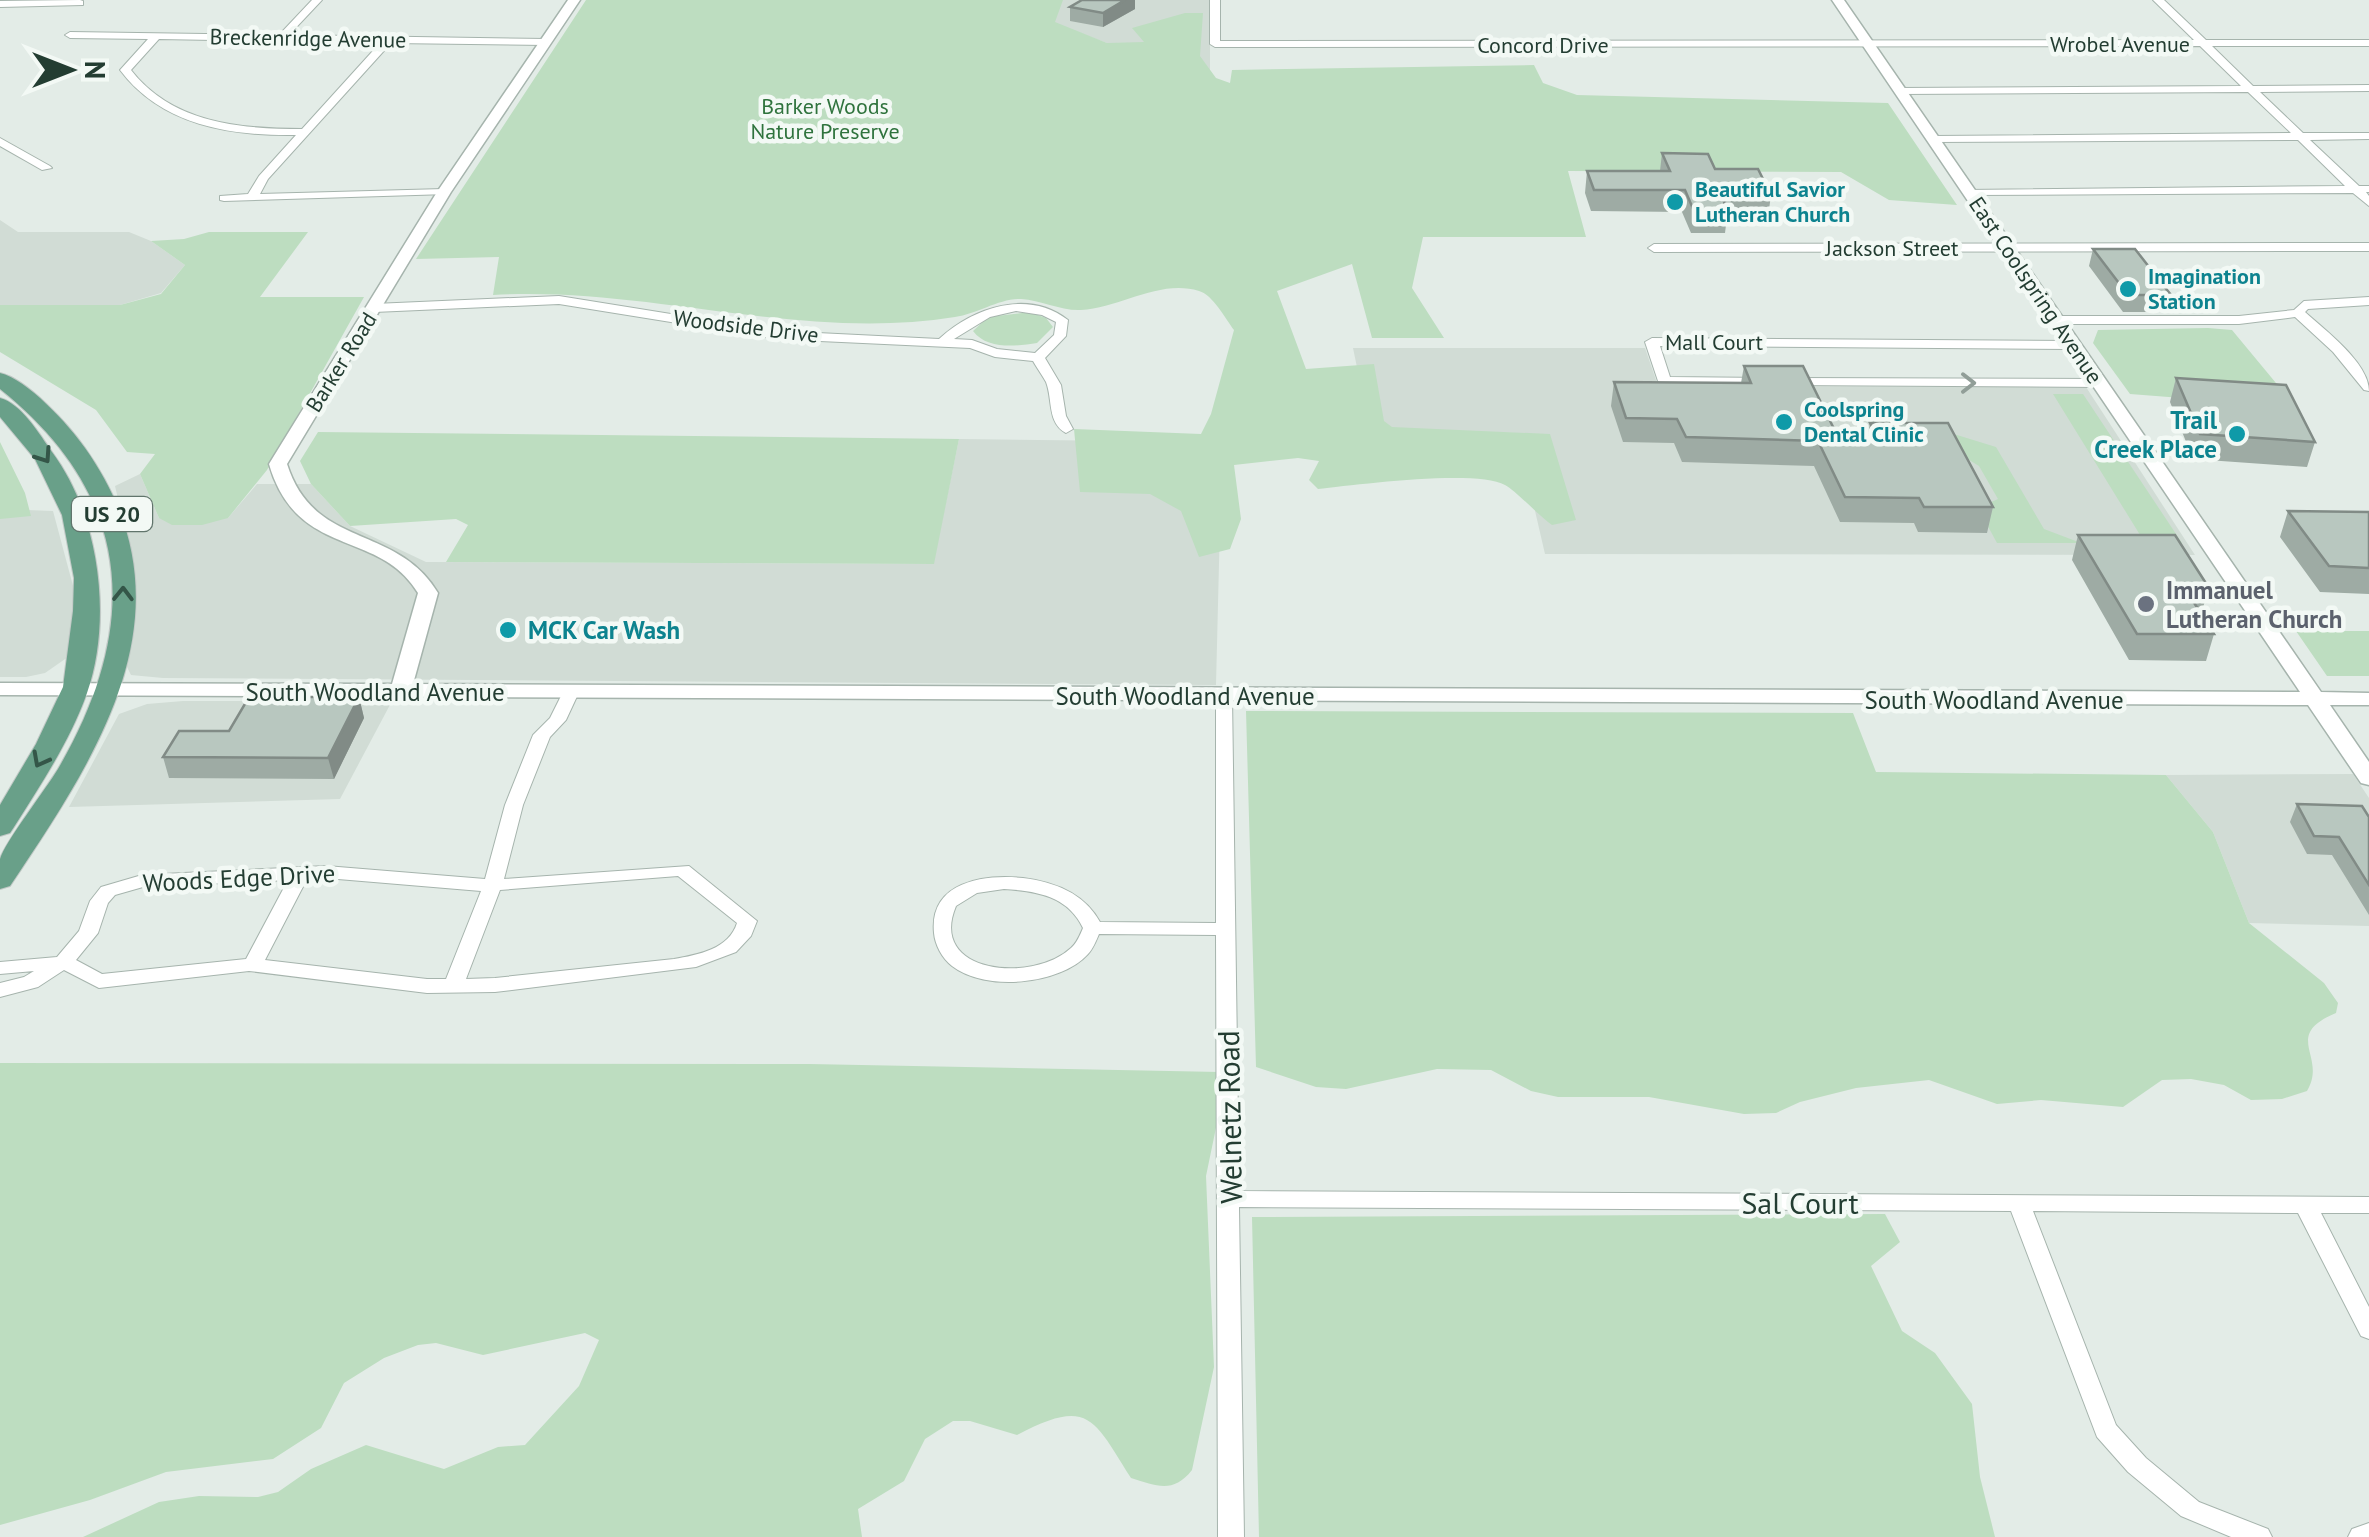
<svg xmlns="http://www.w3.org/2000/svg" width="2369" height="1537" font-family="'PT Sans',sans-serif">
	<rect width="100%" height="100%" fill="#e3ece7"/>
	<path fill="#d1dcd5" d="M993,0h217v82z
		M0,220l18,12h111l22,9 34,24 -24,28 -41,12h-120z
		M1353,348h292l13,38 428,1 109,168 -650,-1 -28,-121 -147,-3z
		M959,439l263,3 -6,243 -1053,-7 -32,-3 -6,-12 9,-45v-52l-19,-80 25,-12 19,44h69l29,-34h54l39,42 76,36 507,2z
		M0,509l53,2 23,86 -8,60 -23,16 -19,4h-26z
		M183,701h209l-52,98 -271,8 50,-93 28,-10z
		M2353,774l16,24v128l-120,-3 -36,-91 -47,-57z"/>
	<path fill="#bdddc0" d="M586,0h477l-8,22 52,21 37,-1 -12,-14 53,-15h18l-3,43 16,22 14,5 2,-13 302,-5 9,18 34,12 311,8 69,102 -68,-5 -48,-28 -273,-1 18,66h-163l-11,51 32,50h-72l-20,-74 -75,27 29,78 68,-5 10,57 8,6 158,7 26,86 -24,5c-15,-11 -36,-34 -47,-40 -29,-16 -150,0 -187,4l-9,-9 10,-19 -21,-3 -64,7 7,54 -11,30 -31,8 -18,-46 -31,-17 -70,-2 -6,-63 127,5 10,-20 23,-84c-9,-12 -21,-35 -35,-39 -40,-12 -78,17 -118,19 -20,1 -40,-10 -60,-11 -21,-1 -44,15 -66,18 -154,25 -307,-31 -462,-22l6,-38 -83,2z
		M209,232h99l-48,65h104l-97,173 -39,48 -26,7h-30l-13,-7 -19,-44 15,-20 -28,-2 -31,-42 -96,-58v-47h120l41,-11 24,-29 -34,-24 33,-2z
		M1030,312l16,6 7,9 -16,16c-20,3 -50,7 -64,-12l15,-14z
		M2208,328l24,2 64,77 -166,-13 -37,-51 5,-13z
		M2053,394h30l99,149h-37z
		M318,432l641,7 -25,125 -488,-2 22,-37 -12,-6 -106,7 -39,-42 -11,-23z
		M1927,434l30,1 39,12 48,82 37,14h-84l-19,-35 20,-9 -19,-33z
		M0,442l25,51 6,23 -31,3z
		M2296,631h73v45h-42z
		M1246,711l607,2 23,59 290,3 47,57 36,91 75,60 14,20 -2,10c-55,23 -8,43 -29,78l-25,8 -31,1 -27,-15 -33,-6 -29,1 -39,27 -82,-7 -44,4 -68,-24 -73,8 -56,14 -24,11 -32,1 -95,-17h-91l-27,-6 -40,-21 -54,-1 -91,20 -30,-2 -60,-20z
		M0,1063l809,1 411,8 -2,46 -12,58 8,191 -22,103c-19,24 -35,16 -61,8 -38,-60 -42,-81 -114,-43l-47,-14h-17l-28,18 -21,42 -46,28 4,28h-779l76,-35 40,-6 59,1 20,-5 33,-23 55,-24 78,24 54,-22 27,-2 54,-59 20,-46 -14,-7 -102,22 -47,-12 -18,2 -34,13 -40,25 -23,45 -48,31 -107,13 -76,28 -90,25z
		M1885,1214l15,28 -29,24 31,65 33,22 37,51 8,73 15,60h-736l-7,-320z"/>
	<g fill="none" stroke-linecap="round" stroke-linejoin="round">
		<g stroke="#a6b4ad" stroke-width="2">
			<path id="minor" d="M80,0l3,1v4l-83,2v-6z
				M312,0h10l-33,35 257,4 5,3 -5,3 -155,-2 -123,136 -8,15 184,-5 4,1v4l-224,7 -4,-1v-4l28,-2 11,-18 37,-41c-65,1 -134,-9 -176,-65l28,-31 -78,-1 -5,-3 5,-3 209,3zM159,39l221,4 -78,86c-62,0 -130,-6 -171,-59z
				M1210,0h10v41l974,-1 -41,-40h11l42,40h163v6h-157l41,40 116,-1v6l-109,1 43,41h66v6l-59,1 49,46h10v6h-3l3,4v10l-16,-13 -383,2 -6,-3 2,-2 379,-4 -47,-46 -364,2 -6,-3 6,-3 357,-3 -43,-41 -348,2 -5,-3 5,-3 341,-2 -41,-40 -985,1 -5,-3z
				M0,138l50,28 2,2 -10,2 -42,-24z
				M2369,243v8l-715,1 -6,-4 6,-4z
				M559,296l218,35 162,8c35,-32 89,-50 129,-19l-2,16 -21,22 16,27 5,31 7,13 -7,4c-19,-10 -13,-33 -20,-51 -4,-7 -9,-14 -13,-21l-38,-4 -25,-9 -193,-9 -218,-35 -185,8 -6,-4 6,-4zM1016,311l26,4 14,7 -2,13 -19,18 -38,-4 -25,-9 -18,-1 36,-22z
				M2369,297v8l-61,4 -3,3c21,19 64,51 64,79l-5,-1 -31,-38 -38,-35 -56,7h-185l-6,-4 6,-4h185l55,-6 10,-9z
				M1652,338l422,3 7,4 -7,4 -414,-3 10,31 96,1 7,4 -7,4 -101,-1 -7,-4 -13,-39z
				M1792,378l308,1 7,4 -7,4 -313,-2v-6z
				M571,687l8,5 -13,28 -16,17 -27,68 -19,74 185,-13 68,55 -6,15 -15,16 -40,15 -201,25 -68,1 -178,-22 -150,17 -35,-18 -26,17 -38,10v-14l24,-6 10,-6 -34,3v-12l57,-5 22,-26 11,-30 11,-14 41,-12 184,-9 159,13 20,-74 28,-70 17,-17 15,-30zM678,876l59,47c-8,26 -39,32 -63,36l-179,19 -29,1 34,-89zM326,878l155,13 -35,88h-19l-162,-19 42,-81zM288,880l-42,79 -144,15 -26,-14 22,-27 10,-30 7,-8 28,-8z
				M1224,691l8,5 7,495 1130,6v16h-48l48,94v32l-8,-3 -63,-123 -265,-2 83,214 30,33 53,44 69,27 4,8h-41l-50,-21 -53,-44 -31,-35 -86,-226 -772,-4 5,330h-26l-2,-602 -117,-1c-3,7 -6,15 -11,20 -28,31 -103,38 -136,12 -10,-8 -17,-21 -18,-33 -5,-51 49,-59 89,-55 32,4 61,15 77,44l116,1v-227zM1004,889c33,2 64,7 79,39 -3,7 -6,15 -12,20 -37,35 -144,27 -115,-42l21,-13z
				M2369,1523v14h-21l4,-8z"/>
		</g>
		<g stroke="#a6b4ad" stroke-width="3">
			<path id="tertiary" d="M568,0h12l-129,192 -164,272c27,86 109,59 151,129l-25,91 1887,8 -468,-692h12l477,692 48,1v12h-39l39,57v23l-8,-2 -53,-78 -2308,-10v-12l392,1 26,-91c-39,-65 -121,-33 -149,-129l168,-272z"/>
		</g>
		<g stroke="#c1c9c6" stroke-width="2">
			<path id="primary" d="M0,373c27,6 69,52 85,75 112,158 17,301 -75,438l-10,3c0,-9 0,-22 0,-30 5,-17 46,-70 58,-90 84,-144 76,-273 -58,-380z
				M0,398c21,5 40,37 52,54 47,63 61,166 35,241 -17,48 -46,91 -73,134l-4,6 -10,3v-31l36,-61 27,-57 10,-76 1,-33 -12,-63 -27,-56 -35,-42z"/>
		</g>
		<use href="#minor" fill="#fff" fill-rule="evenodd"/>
		<use href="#tertiary" fill="#fff" fill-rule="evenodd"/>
		<use href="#primary" fill="#69a089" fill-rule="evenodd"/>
	</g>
	<path fill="#9eaba4" d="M1082,0h53v9l-32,18 -33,-6v-14z
		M1662,153l109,42 -3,22h-41l-2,16h-34l-9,-21 -91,-1 -6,-18 2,-22h73z
		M2093,249l78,46 -5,17h-43l-34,-46z
		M1744,366l95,73h28l3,-16 123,84 -6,26 -69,-1 -4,-9 -74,-1 -26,-56 -132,-4 -8,-19 -51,-1 -12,-36 3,-24 127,1z
		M2176,378l139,64 -8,25 -114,-8 -23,-57z
		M2288,511l81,1v82l-49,-2 -40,-55z
		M2078,535l131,53 -8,26 13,20 -8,27 -77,-1 -57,-100z
		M359,697l5,21 -30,61 -165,-1 -6,-21z
		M2297,804l72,13v98l-37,-60 -25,-1 -17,-32z"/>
	<path fill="#818b86" d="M1125,0h10v9l-32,18v-14z
		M359,697l5,21 -30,61 -6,-21z"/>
	<path fill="#b8c7bf" stroke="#818b86" stroke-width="2.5" d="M1082,0h43l-22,13 -33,-6z
		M1662,153l46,1 7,15h43l13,26h-50l7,16h-34l-9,-21h-91l-7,-19h83z
		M2093,249h42l36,46h-43z
		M1744,366h59l36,73h39l-8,-16h78l45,84h-69l-5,-9 -74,-1 -27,-56 -132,-4 -9,-18 -51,-1 -12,-36 137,1z
		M2176,378l110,7 29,57 -115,-8z
		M2288,511l81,1v56l-40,-2z
		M2078,535h97l34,53 -25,-1 30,47h-77z
		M249,697h110l-31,61 -165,-1 16,-26h50z
		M2297,804l65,2 7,11v68l-30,-48 -25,-1z"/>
	<defs><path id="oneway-chevron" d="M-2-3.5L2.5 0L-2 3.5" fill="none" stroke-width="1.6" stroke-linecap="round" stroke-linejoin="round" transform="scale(2.5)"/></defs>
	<use stroke="#919e98" href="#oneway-chevron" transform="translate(1968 383)"/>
	<g stroke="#345648">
		<use href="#oneway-chevron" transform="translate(44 456) rotate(56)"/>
		<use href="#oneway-chevron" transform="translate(123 594) rotate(-89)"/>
		<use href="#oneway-chevron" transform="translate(40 760) rotate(118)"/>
	</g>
	<g fill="#0f9aa8" stroke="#f3f9f5" stroke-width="4">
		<circle cx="1675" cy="202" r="10"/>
		<circle cx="2128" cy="289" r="10"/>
		<circle cx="1784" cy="422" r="10"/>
		<circle cx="2237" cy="434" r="10"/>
		<circle cx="508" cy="630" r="10"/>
	</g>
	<circle fill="#6b7280" stroke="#f3f9f5" stroke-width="4" cx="2146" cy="604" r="10"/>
	<g text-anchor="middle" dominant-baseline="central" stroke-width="9" stroke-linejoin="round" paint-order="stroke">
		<g font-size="22" fill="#233d32" stroke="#f3f9f5">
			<text transform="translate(308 38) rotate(1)">Breckenridge Avenue</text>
			<text x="2120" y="44">Wrobel Avenue</text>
			<text x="1543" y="45">Concord Drive</text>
			<text x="1892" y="248">Jackson Street</text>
			<text transform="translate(2036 290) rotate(56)">East Coolspring Avenue</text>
			<text transform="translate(746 326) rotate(7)">Woodside Drive</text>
			<text x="1714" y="342">Mall Court</text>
			<text transform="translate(341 362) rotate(-58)">Barker Road</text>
		</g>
		<g font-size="22" fill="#2f733d" stroke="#f3f9f5">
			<text x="825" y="106">Barker Woods<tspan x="825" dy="25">Nature Preserve</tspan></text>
		</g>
		<g font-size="22" font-weight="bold" fill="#0d838f" stroke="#f3f9f5" text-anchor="start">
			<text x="1695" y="189">Beautiful Savior<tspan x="1695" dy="25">Lutheran Church</tspan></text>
			<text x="2148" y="276">Imagination<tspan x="2148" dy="25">Station</tspan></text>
			<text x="1804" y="409">Coolspring<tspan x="1804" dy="25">Dental Clinic</tspan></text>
		</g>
		<rect fill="#f3f9f5" stroke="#61756c" stroke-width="2.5" x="72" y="497" width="80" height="34" rx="8"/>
		<g font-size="22" font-weight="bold" fill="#233d32">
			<text x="112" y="514">US 20</text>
		</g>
		<g font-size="25" font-weight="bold" fill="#0d838f" stroke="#f3f9f5" text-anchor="end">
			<text x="2217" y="420">Trail<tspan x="2217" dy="29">Creek Place</tspan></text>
			<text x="528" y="630" text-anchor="start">MCK Car Wash</text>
		</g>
		<g font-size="25" font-weight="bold" fill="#5b616d" stroke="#f3f9f5" text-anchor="start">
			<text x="2166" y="590">Immanuel<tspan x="2166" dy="29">Lutheran Church</tspan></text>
		</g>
		<g font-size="25" fill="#233d32" stroke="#f3f9f5">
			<text x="375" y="692">South Woodland Avenue</text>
			<text x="1185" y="696">South Woodland Avenue</text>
			<text x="1994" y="700">South Woodland Avenue</text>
			<text transform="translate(239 878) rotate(-3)">Woods Edge Drive</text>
		</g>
		<g font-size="30" fill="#233d32" stroke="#f3f9f5">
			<text transform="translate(1229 1117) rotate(-91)">Welnetz Road</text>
			<text x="1800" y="1202">Sal Court</text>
		</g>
	</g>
	<g transform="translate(70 70) rotate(90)" stroke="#f3f9f5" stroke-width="8" paint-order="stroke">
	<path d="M0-8L18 38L0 25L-18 38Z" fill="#233d32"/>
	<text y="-15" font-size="28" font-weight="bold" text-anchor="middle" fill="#233d32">N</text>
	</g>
</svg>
